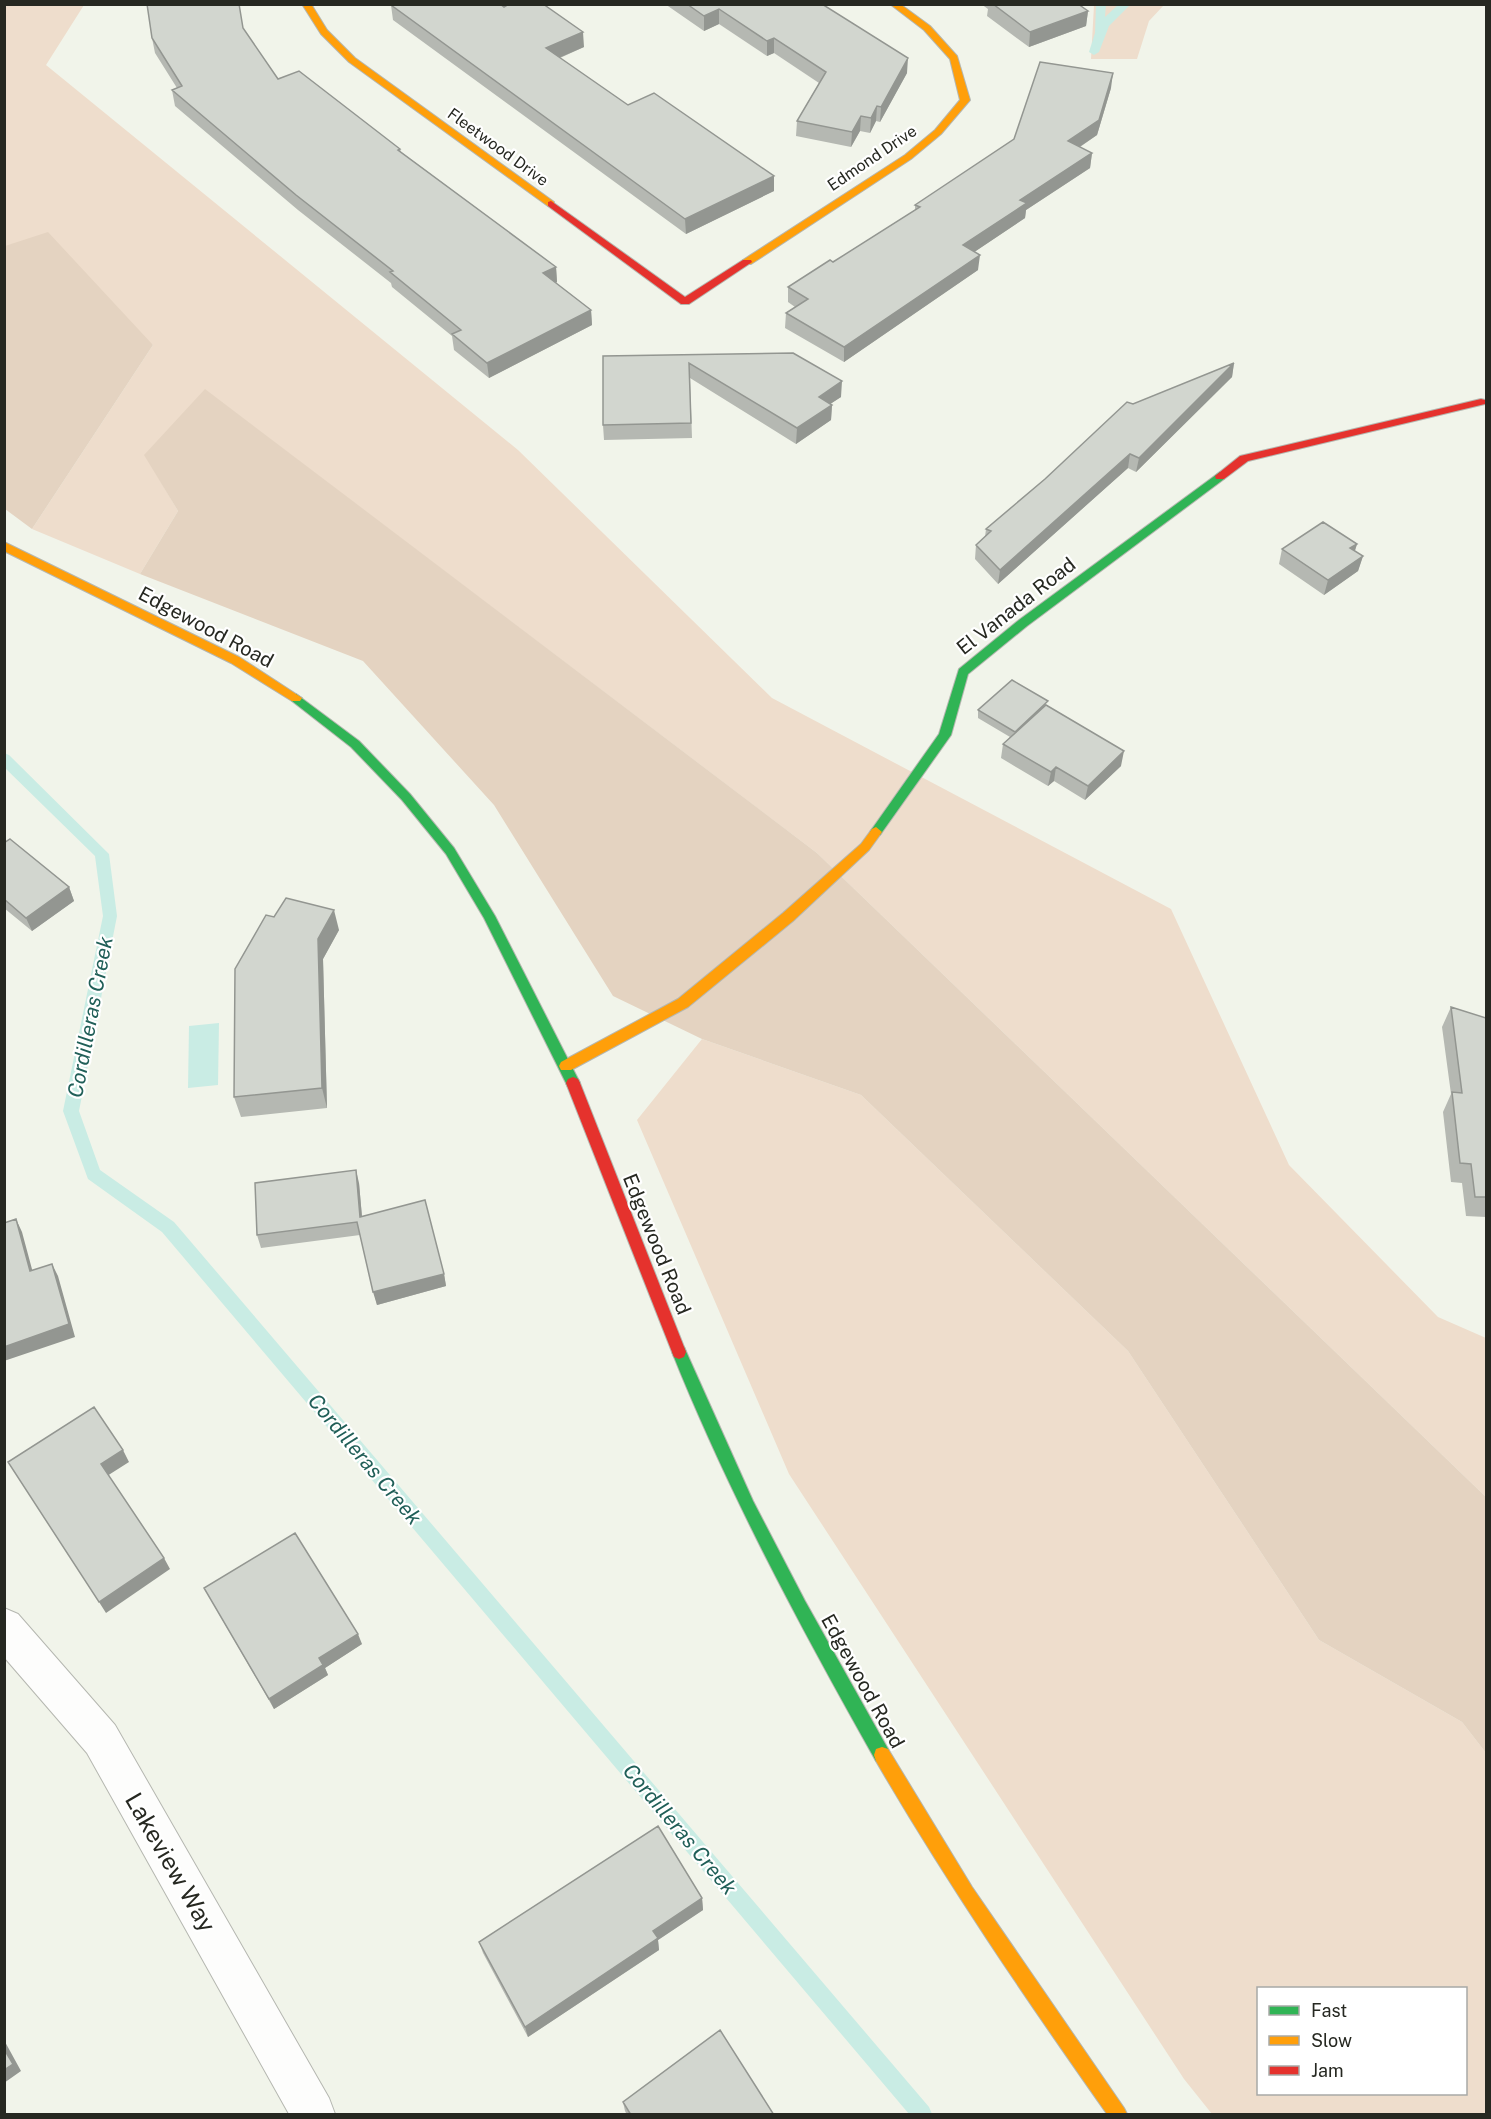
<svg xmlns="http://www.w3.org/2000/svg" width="1491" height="2119" font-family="'Public Sans',sans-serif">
	<rect width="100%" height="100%" fill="#f1f4ea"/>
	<path fill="#edc" fill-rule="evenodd" d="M5,5h79l-38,60 472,385 254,248 399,211 118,256 149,152 48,21v159l-669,-644 -612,-463 -60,65 33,56 -38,63 -108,-45 121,-184 -148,-99z
		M1094,5v-1l70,1 -15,16 -12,38h-46z
		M702,1039l159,56 267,256 191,289 143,82 24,31v361h-274l-28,-35 -395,-605 -152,-354zM1258,1988h208v106h-208z"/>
	<path fill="#e4d3c1" d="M48,232l105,113 -121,184 -27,-20v-263z
		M205,389l612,464 669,644v256l-24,-31 -143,-82 -191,-289 -267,-256 -159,-56 -89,-43 -119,-191 -131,-144 -223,-87 38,-63 -34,-56z"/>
	<path fill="#c9ece4" d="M219,1023l-1,62 -30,3 1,-62z"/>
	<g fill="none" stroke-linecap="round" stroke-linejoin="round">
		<path fill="#c9ece4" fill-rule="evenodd" d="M1096,4h10l-1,13 14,-13h12l-22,22 -10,26 -5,3 -5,-3 6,-19z
			M4,753l5,2 100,99 8,62 -38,195 21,59 74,52 755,885 3,7h-23l-747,-882 -74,-53 -25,-68 40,-195 -8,-60 -91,-89z"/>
		<g stroke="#b5b7b0" stroke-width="2">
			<path id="street" d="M4,1608l14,6 97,111 214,373 6,16h-46l-202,-361 -83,-96z"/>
		</g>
		<g stroke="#b5b7b0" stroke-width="2">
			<path id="fast" d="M1220,472l4,1v6l-197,147 -59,48 -17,61 -71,100h-8l-2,-3 2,-3 67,-95 20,-65 60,-49z
				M296,694l63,47 51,53 44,54 41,68 85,167 -2,4h-10l-84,-169 -38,-64 -44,-54 -51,-53 -59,-46 -2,-3 2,-3z
				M679,1345l5,2 69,154 52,100 83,148 2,6 -2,6 -6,2 -6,-2c-75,-133 -147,-267 -204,-409l2,-5z"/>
		</g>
		<g stroke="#b5b7b0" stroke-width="2">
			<path id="slow" d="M302,4h9l16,26 28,28 199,144v4h-6l-199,-144 -28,-28z
				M890,4h10l30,22 27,30 13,44 -29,34 -30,25 -160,105h-8v-4l162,-105 30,-25 25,-30 -10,-41 -26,-29z
				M4,542l235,115 63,41 -2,3h-8l-61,-38 -227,-112z
				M876,827l6,5 -13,18 -76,71 -105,86 -117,63h-10l-2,-4 2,-4 117,-63 105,-86 78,-69 11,-15z
				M882,1747l6,2 84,138 152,221 3,6h-20c-81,-115 -160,-231 -231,-353l-2,-6 2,-6z"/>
		</g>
		<g stroke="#b5b7b0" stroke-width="2">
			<path id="jam" d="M551,201l134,96 58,-37h8l1,2 -63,42h-8l-133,-98v-4z
				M1481,399l4,1v4l-237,57 -24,18h-8l-1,-3 25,-20z
				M573,1077l5,2 2,4 106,269 -2,5 -5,2 -5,-2 -2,-5 -106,-269 2,-4z"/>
		</g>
		<use href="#street" fill="#fdfdfc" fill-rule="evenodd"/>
		<use href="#fast" fill="#30b455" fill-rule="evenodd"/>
		<use href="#slow" fill="#ff9f0a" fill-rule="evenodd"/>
		<use href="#jam" fill="#e5322d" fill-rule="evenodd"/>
	</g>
	<path fill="#b5b8b2" d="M665,4h157l85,69 -27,49 -4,-1 -6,12 -10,-2 -9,16 -55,-11 1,-15 22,-38 -45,-30 -7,3 -48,-32 -15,7z
		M981,4h97l10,7 -2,15 -57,21 -42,-31 1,-7z
		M391,5l113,2 80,40 -24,11 68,47 146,71v15l-88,43 -293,-214z
		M243,29l35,50 122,70 1,3 155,115 1,15 -1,1 35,27 1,15 -103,53 -35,-28 -2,-14 -60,-49 -1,-4 -93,-73 -123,-104 -3,-16 5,-2 -22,-35 -3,-15z
		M1111,88l-14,47 -17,12 12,6 -2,15 -64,42 -1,8 -51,34 4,18 -134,92 -59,-34 1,-15 9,-6 -7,-5v-15l45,-25 82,-52v-5z
		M793,353l48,44 -11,7 2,1 -1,15 -35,24 -106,-66 2,60 -88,2 -1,-15v-69z
		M1234,363l-2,14 -96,95 -8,-4 -130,116 -23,-25 1,-14 9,-8 1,-8 59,-50 88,-75z
		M1357,544l-2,7 8,5 -5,15 -34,24 -45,-31 3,-15z
		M1048,706l73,60 -36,34 -31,-19 -6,5 -47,-28 2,-14 7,-7 -32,-19v-8z
		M4,843l65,44 5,14 -42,30 -28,-23z
		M274,917l65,13 -16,29 4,149 -86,9 -7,-20z
		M1451,1007l35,11v199l-20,-1 -4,-33 -11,-1 -8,-70 8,-18 -9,-67z
		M359,1183l3,33 82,58 2,12 -69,19 -17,-70 -99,13 -4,-13z
		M204,1588l158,56 -37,24 3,7 -54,34z
		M702,1898l1,12 -45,30 1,10 -131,87 -45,-84 -4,-11z
		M623,2102l151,13h-147l-2,-4z"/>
	<path fill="#939691" d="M719,9v15l-15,7v-15z
		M1088,11l-2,15 -57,21 1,-15z
		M583,32l1,15 -37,16 -1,-15z
		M774,38v15l-7,3v-15z
		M908,58l-1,15 -27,49 1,-15z
		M1113,73l-2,15 -14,47 -31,21 2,-15z
		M877,106l-1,15 -6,12 1,-15z
		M861,116l-1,15 -9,16 1,-15z
		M1092,153l-2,15 -64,42 -1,8 -64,43 2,-16 57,-45z
		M774,176v15l-88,43 -1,-15z
		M980,255l-2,15 -134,92v-15z
		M556,267l1,15 -12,6 -2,-15z
		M591,310l1,15 -103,53 -2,-15z
		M1234,363l-2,14 -96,95 3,-14z
		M842,381l-1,16 -23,15 1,-15z
		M832,405l-1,15 -35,24 1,-16z
		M1130,454l-2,14 -130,116 2,-14z
		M1357,544l-5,15 -2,-11z
		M1363,556l-5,15 -34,24 4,-15z
		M1124,751l-3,15 -36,34 3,-14z
		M1056,767l-2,14 -6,5 3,-14z
		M69,887l5,14 -42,30 -6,-13z
		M334,910l5,20 -16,29 4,149 -5,-20 -4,-149z
		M356,1170l3,13 4,46 -3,-12z
		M16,1219l6,13 14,52 -6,-13z
		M52,1264l6,12 17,61 -71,24v-14z
		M444,1274l2,12 -69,19 -4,-13z
		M123,1450l6,12 -22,14 -6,-12z
		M164,1558l6,11 -64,44 -7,-11z
		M358,1634l4,10 -37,24 3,7 -54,34 -5,-10 50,-41z
		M702,1898l1,12 -45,30 1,10 -131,87 -3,-10 128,-96z
		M4,2040l17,31 -17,12z"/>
	<path fill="#d2d6cf" stroke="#939691" stroke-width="1.5" d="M147,4h92l4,24 35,51 21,-8 101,78 -2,1 158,117 -13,6 48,37 -104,53 -35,-29 9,-4 -71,-58 3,-1 -97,-76 -124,-105 10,-4 -30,-48z
		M500,4l4,3 5,-3h34l40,28 -37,16 82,57 26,-12 120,83 -89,43 -294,-214z
		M687,4h135l86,54 -27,49 -4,-1 -6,12 -10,-2 -9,16 -55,-11 29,-49 -52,-34 -7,3 -48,-32 -15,7z
		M993,4h85l10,7 -58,21z
		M1040,62l73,11 -14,47 -31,21 24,12 -72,47 7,3 -64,42 17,10 -136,92 -58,-34 22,-14 -20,-12 42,-27 3,2 87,-55 -5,-2 99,-66z
		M793,353l49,28 -23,16 13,8 -35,23 -108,-65 2,60 -88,2v-69z
		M1234,363l-95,95 -9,-4 -130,116 -24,-25 15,-14 -5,-2 59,-50 82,-77 6,2z
		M1323,522l34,22 -7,4 13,8 -35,24 -46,-31z
		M1012,680l36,21 -33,31 -37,-22z
		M1046,705l78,46 -36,35 -32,-19 -5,5 -48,-28z
		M10,839l59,48 -43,31 -22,-19v-56z
		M286,898l48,12 -16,29 4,149 -88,9 1,-128 31,-54 8,2z
		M1451,1007l35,11v179h-11l-4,-33 -11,-1 -8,-71 10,1z
		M356,1170l4,47 65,-17 19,74 -71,18 -16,-70 -100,13 -2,-52z
		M16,1219l14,52 22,-7 17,60 -65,23v-124z
		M94,1407l29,43 -22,14 63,94 -65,44 -91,-140z
		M295,1533l63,101 -39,24 4,7 -54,34 -65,-111z
		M658,1826l44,72 -49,33 5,7 -133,89 -46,-85z
		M720,2030l54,85h-143l-8,-13z
		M4,2049l9,15 -9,6z"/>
	<g text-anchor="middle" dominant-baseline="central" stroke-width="4.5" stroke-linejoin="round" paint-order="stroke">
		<g font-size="16" fill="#262821" stroke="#fff">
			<text transform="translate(498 147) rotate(36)">Fleetwood Drive</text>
			<text transform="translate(872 158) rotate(-34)">Edmond Drive</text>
		</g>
		<g font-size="20" fill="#262821" stroke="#fff">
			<text transform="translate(1016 606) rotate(-38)">El Vanada Road</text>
			<text transform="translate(206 627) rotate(28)">Edgewood Road</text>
			<text transform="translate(657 1244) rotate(68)">Edgewood Road</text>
			<text transform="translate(863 1681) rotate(61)">Edgewood Road</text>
		</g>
		<g font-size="21" font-style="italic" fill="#205f58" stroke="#fff">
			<text transform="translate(90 1017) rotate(-79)">Cordilleras Creek</text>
			<text transform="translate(365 1459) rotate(50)">Cordilleras Creek</text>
			<text transform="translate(680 1829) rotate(50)">Cordilleras Creek</text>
		</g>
		<g font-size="24" fill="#262821" stroke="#fff">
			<text transform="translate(171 1862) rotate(60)">Lakeview Way</text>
		</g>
	</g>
	<rect width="1491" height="2119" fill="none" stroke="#262821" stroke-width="12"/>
	<rect x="1257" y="1987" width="210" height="108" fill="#ffffff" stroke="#a8a9a6" stroke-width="1.5"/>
	<rect x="1269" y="2006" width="30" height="9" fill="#30b455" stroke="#a8a9a6" stroke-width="1.5"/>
	<text x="1311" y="2017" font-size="18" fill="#262821">Fast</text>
	<rect x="1269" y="2036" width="30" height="9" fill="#ff9f0a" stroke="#a8a9a6" stroke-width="1.5"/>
	<text x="1311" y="2047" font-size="18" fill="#262821">Slow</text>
	<rect x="1269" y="2066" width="30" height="9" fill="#e5322d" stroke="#a8a9a6" stroke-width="1.5"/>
	<text x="1311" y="2077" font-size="18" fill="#262821">Jam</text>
</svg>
